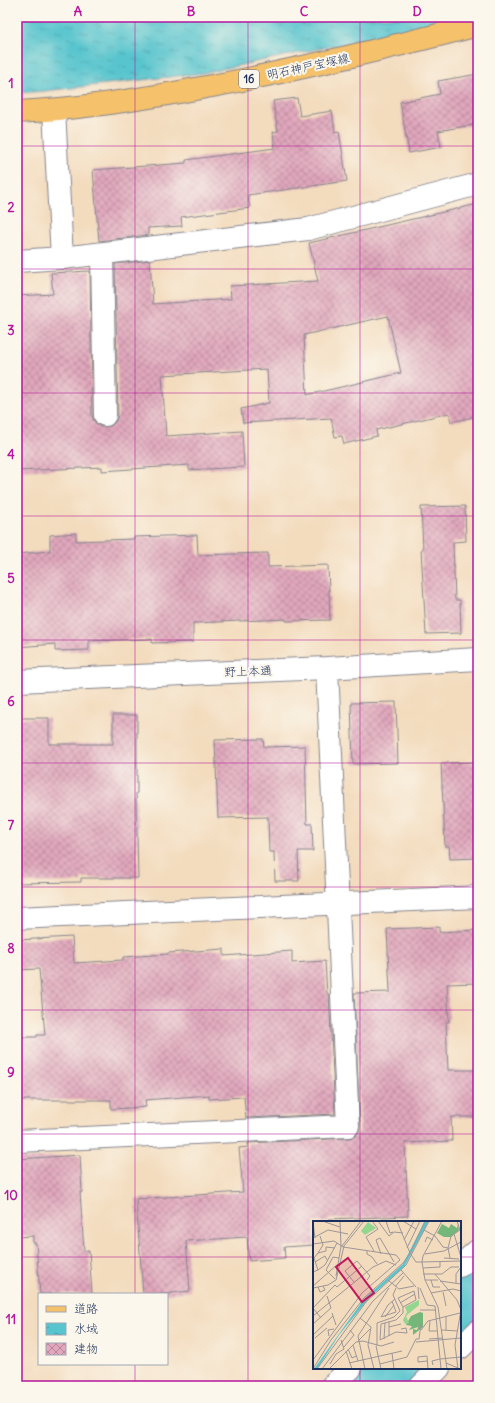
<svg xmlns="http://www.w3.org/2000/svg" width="495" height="1403" font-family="Delius,'Klee One',sans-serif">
	<defs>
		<pattern id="water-ripples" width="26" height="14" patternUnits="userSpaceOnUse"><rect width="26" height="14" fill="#58c5ce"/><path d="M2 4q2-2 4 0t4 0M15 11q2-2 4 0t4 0" fill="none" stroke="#48a0aa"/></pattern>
		<pattern id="building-cross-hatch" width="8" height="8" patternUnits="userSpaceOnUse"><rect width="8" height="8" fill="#e1a7bc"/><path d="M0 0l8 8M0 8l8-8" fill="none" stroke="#b6889c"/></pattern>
	</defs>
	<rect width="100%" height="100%" fill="#fbf7ec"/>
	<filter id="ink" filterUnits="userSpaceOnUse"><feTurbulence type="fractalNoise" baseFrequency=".025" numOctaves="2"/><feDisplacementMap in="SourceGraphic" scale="8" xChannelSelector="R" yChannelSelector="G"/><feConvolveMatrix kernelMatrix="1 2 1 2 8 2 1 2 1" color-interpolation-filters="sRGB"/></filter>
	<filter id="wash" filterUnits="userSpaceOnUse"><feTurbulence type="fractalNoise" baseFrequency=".012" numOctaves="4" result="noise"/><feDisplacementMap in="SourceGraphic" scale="16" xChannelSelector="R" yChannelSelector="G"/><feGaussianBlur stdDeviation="0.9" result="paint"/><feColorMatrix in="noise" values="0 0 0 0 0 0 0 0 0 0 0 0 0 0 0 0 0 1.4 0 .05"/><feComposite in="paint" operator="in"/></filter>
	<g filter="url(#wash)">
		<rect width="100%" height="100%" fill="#f3dbbd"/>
		<path fill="url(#water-ripples)" stroke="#3a7a96" d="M17,17h439l-52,14 -201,42 -158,18 -28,2z"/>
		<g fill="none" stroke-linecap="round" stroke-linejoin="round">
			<path stroke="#58c5ce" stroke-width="57" d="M460,1305l18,-17
				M376,1386l18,-18"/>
		</g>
		<g id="blocks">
			<path fill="url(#building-cross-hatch)" fill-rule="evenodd" d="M478,74v50l-40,7 3,16 -32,6 -9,-51 40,-8 -2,-13z
				M297,98l3,18 32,-5 3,21 4,-1 8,50 -99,14 2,13 -69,9 1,9 -34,2v7l-49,6 -6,-71 93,-7v-3l89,-12 -2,-16 5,-1 -5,-30z
				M478,204v212l-27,6 -2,-9 -73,17 1,6 -33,8 -2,-8 -7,1 -4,-19 -88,5 -2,-14 28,-6 -2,-34 -105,6 4,61 76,-5 2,36 -55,3v-5l-87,6v-4l-85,4v-175l36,-2 -2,-21 39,-2 2,144 2,6 5,5 7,1 6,-2 4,-4 2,-6 -3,-151 35,-4 3,44 78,-5 -1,-13 88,-5 -9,-38zM388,316l13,57 -94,22 -3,-60z
				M465,506l1,35 -13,1 2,58h5l1,33 -35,1 -5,-85h2l-2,-42z
				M76,533v8l58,-2v-2l63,-2 1,20 70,-2v14l60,-2 2,55 -44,1v-2l-93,4v19l-41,1v-4l-63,2v9l-34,1v-7l-38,3v-93l33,-3v-16z
				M396,702l2,61 -45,1 -2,-61z
				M113,715h24v78h-1l2,85h-57v4l-64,1v-165h32v26h64z
				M263,739l1,8 41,-1 2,78h5l1,27h-15l1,30h-24l-1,-29h-5l-1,-35 -50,1 -3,-78z
				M478,762v96l-28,1 -1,-13h-4l-4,-83z
				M439,927v5l39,-2v53l-31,1 2,38h-3l2,48h30v47h-27l1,24 -47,2 3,73 -79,3v3h-15v23l-30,2 1,11 -36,3 -2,-24 -61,4 4,50 -19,2v1h-28l-7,-95 107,-7 -4,-44 9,-1v-4l101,-5 5,-1 5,-5 1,-7 -6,-132 36,-1 -3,-63z
				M72,937l2,26 49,-3v-3l45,-3v-1l56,-4v7l68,-5v12l33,-2 2,33h2l6,120 -89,4 -2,-21 -35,2v-4l-64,5 1,7 -35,2v-9h-94v-63h20v-2h8l-6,-66 -22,1v-30z
				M80,1155l2,37h-2l4,59h5l3,43h-52l-4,-51h-3v-7l-16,1v-78z"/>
		</g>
	</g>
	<g filter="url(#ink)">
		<use href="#blocks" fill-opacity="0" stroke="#87858e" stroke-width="1"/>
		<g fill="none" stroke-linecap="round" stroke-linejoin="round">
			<g stroke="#87858e" stroke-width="24">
				<path id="minor" d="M54,110l8,148
					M102,254l3,161
					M17,261l45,-3 246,-29 170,-45
					M17,681l310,-13 151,-9
					M17,918l461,-21
					M17,1141l331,-15 -21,-458
					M460,1266l18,-16
					M460,1348l18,-17
					M332,1386l19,-18
					M421,1386l18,-18"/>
			</g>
			<g stroke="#87858e" stroke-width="24">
				<path id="major" d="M17,112c64,-3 127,-13 189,-25 92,-17 182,-39 272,-62"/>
			</g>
			<use href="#minor" stroke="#fff" stroke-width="22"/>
			<use href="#major" stroke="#f5c16b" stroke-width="22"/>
		</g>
	</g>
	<path fill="none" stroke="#b5179e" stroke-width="1" stroke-opacity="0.55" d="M135,17v1277M248,17v1369M360,17v1205M17,146h461M17,269h461M17,393h461M17,516h461M17,640h461M17,763h461M17,887h461M17,1010h461M17,1134h461M17,1257h297M460,1257h18M135,1364v22M360,1368v18"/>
	<g text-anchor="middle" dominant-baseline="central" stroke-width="4" stroke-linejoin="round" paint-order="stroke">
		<rect fill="#fbf7ec" stroke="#5e6b89" stroke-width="1" x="239" y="70" width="20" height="18" rx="3"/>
		<g font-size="11" font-weight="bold" fill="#1b2f5e">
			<text x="249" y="79">16</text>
		</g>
		<g font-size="12" fill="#1b2f5e" stroke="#fbf7ec">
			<text transform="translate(308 66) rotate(-12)">明石神戸宝塚線</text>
			<text transform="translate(248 671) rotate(-2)">野上本通</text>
		</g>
	</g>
	<g transform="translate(313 1221)">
		<rect width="148" height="148" fill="#f3dbbd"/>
		<path d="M55,1l8,6 -11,7 -4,-4z" fill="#92d68f"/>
		<path d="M129,3l7,4 2,-4 6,4 1,-4 1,6 -8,7h-7l-7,-4zM107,91l3,1v14l-10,8v-6l4,1 1,-3 -9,3 3,-4 -6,-1 5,-9z" fill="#75b77a"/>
		<path d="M106,79v5l-13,11 3,7 -4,1 -2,-4 4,-8 -2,-5z" fill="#92d68f"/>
		<path d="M112,0h4l-25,46 -34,30 -31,38 -22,34h-3l50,-70 39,-35z" fill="#58c5ce"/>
		<path fill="none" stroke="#9d9697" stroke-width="1" d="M59,0l6,8 -12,8 8,14M65,0l11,15 5,-4 9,1M73,0l4,12 3,-1M84,0l13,32M90,0l13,8M144,0l4,12M0,1l2,16M12,1l15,5M111,9l11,6 8,11 5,1M141,13l7,23M0,17l15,-8 20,4M91,19l10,-19M112,21l2,-5 6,3M0,23l21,-3 9,6 53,8 4,5 -38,33 -49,67M29,25l19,-25M94,27l13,-27M54,30v3l5,3 5,7M5,32l5,-8 -3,-9M97,32l15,-32M68,33l-5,-14 4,-2 14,24M112,33l19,-3 17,-9M0,34l5,15 -5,2M1,37l4,-5 8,-2v-4l9,1M131,37l15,1M137,37l-2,-10 3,-12 9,-6M2,41l10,-6 2,4M110,47l17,-1v-5M5,49l7,-5 12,-22M88,49l15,17M110,53h19l9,-7h8M122,53l22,26 4,10 -6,35 3,24M23,55l2,-12M22,58l-9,-9 7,-13 6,1M75,59l11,9 15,-3M112,59h13M118,59l2,7h7M127,60l21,3M41,61l-9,-11 12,-10 13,15 -3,4M143,62v-9l5,-7M0,65l25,-22 3,-18 -1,-25M5,66l2,5 5,-2 -2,-4M82,66l9,-11M105,66l1,12M0,67l15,-3 8,-5 8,-34 20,-25M107,67l7,17 8,1 6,63M130,71l3,14M118,72l22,-4 8,2M79,80l4,11 -15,5 7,-12 7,-6M87,82l15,-9M0,87l22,-23 2,2 25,-21M0,87l8,10M107,89h16M19,92l4,12M0,95l60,-49 13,-6 10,4M72,96l9,-12M47,97l11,9 -3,18 6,24M117,100l-1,10h8M0,103l18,-16 -4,-12M76,106l12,-3M88,108l5,-1 1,5 -11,-1 -16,8 1,-16 15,-4 7,-7v-6l-5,-9 16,-7 2,9 -13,7M108,109l7,-9 32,-8M129,109l16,1M133,109v-13M0,114l20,-19M16,115l-1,-6 6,-1M76,115v-14M2,117l12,-10M71,118l1,-16M116,118l14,-1M45,120l12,-12M103,121l45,-4M40,124l5,16M63,125l5,23M64,125v-23l17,-6 6,-6 -7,-16 3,-7M31,126l10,-12 -4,-5M35,128l4,9 4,-2M33,130l6,18M79,132l2,16M127,138l21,-2M114,140l-9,1v-5l9,-1 1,13M36,142l53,-12M133,142l12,5M17,143l6,-10 8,-5 -3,-9M67,143l27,-7 9,-18h3l2,-15M120,144l-1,-4 8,-2M0,148l18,-29 33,-42 39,-35 7,-10 6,9h6l1,-6 19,-35M4,148l49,-67 40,-37 23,-44M9,148l51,-68 30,-28M16,148l27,-27 7,-1 18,5 13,-4M52,148l-7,-33 31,-48M134,148l-9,-62 -13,-27 -3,-18 39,-1"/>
		<path fill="#c2185b" fill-opacity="0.15" stroke="#c2185b" stroke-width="2" d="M35,37l26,35 -12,9 -26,-35z"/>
		<rect width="148" height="148" fill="none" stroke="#1b2f5e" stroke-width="2"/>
	</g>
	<rect width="495" height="1403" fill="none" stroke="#fbf7ec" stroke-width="44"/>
	<rect x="38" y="1293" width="130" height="72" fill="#fbf7ec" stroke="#a1a7b3"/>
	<rect x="46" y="1306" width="20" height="6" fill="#f5c16b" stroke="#a1a7b3"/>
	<text x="74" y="1313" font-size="12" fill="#1b2f5e">道路</text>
	<rect x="46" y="1323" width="20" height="12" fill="url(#water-ripples)" stroke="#a1a7b3"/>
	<text x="74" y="1333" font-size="12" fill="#1b2f5e">水域</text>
	<rect x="46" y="1343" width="20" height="12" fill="url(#building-cross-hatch)" stroke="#a1a7b3"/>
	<text x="74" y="1353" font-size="12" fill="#1b2f5e">建物</text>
	<rect x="22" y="22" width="451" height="1359" fill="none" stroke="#b5179e" stroke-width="1.5"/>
	<g font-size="13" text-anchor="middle" font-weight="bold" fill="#b5179e">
		<text x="78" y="16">A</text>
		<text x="191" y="16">B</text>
		<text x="304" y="16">C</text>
		<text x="417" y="16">D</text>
		<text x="11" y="88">1</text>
		<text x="11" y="212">2</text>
		<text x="11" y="335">3</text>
		<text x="11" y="459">4</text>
		<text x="11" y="583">5</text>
		<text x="11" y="706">6</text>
		<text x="11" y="830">7</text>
		<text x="11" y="953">8</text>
		<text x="11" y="1077">9</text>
		<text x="11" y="1200">10</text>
		<text x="11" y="1324">11</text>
	</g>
</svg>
